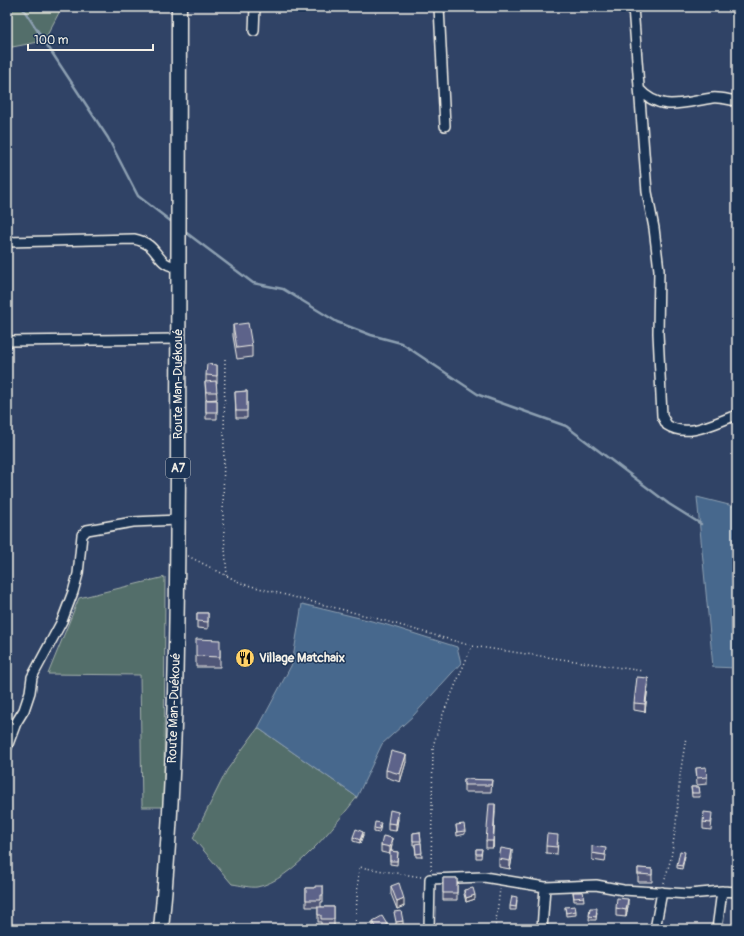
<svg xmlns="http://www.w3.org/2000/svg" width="744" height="936" font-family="Pangolin,sans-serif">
	<rect width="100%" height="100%" fill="#304366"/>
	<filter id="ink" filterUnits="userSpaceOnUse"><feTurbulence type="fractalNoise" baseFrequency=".025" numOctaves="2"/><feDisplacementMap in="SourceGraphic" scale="8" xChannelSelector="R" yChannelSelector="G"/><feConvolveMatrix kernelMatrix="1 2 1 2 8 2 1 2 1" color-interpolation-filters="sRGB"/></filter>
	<g filter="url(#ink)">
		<path fill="#536e6b" stroke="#a4b0aa" d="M7,7h55l-18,34 -37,7z
			M165,577l-1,230h-22l-2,-132 -92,-1 31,-76z
			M258,728l99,69c-21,27 -65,84 -100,90 -7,1 -17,-2 -25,-3l-39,-46 34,-68z"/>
		<path fill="#47688d" stroke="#8c9fb1" d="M697,497l40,10v161l-24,-1z
			M302,604l82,20 73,23 4,16 -48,53 -31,28 -25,53 -99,-69 34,-64z"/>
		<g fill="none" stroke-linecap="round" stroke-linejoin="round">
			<path stroke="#8c9fb1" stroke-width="2.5" d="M22,7l86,131 30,58 35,27
				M184,231l69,52 30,6 54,33 34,13 30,8 78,52 87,31 103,78 32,20"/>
			<g stroke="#f4f1e8" stroke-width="12">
				<path id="street" d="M439,7l6,119
					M633,7l14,185 7,36 5,42 -1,63 4,83 5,9c21,14 49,-3 70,-10
					M254,31l1,-24
					M639,89c21,24 46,13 73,9 8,-1 17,2 25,3
					M7,242l127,-3c27,5 20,27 45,28
					M7,341l172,-2
					M7,747l9,-24 8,-13 6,-18 2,-15 30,-56 11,-29 5,-18 4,-39 5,-5 46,-8 45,-2
					M429,929l1,-50 54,-2 61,10 51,-2 27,5 66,4 33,-3 15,1
					M542,929l3,-42
					M655,929l7,-37
					M717,929l5,-38"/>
			</g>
			<g stroke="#f4f1e8" stroke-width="17">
				<path id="primary" d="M161,929c15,-151 16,-303 17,-454 1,-156 1,-312 1,-468"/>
			</g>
			<path stroke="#f4f1e8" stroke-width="1.5" stroke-dasharray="1 3" stroke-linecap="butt" d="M225,359l-2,160 4,57
				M188,556l55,28 132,34 97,28 171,25
				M431,870l2,-124 10,-32 29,-68
				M664,883l7,-25 5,-34 4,-49 6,-38
				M355,929l4,-62 62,10
				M495,929l5,-40"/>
			<use href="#street" stroke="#1d3557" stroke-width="9"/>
			<use href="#primary" stroke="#1d3557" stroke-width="14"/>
		</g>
		<path fill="#505677" stroke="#f4f1e8" d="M233,325l19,21v11l-15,2 -4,-23z
			M217,365v18h-1l1,16 -11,1 -1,-18h1v-7z
			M247,391v27h-11l-1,-26z
			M206,400h11v19h-11z
			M197,613h11v16l-11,-1z
			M220,650v17h-24v-11z
			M648,685l-3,27 -11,-2v-7z
			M406,762l-6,20 -14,-5v-7z
			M696,768l11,9v7l-10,1z
			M464,779l28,1 -1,12h-27z
			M691,787h8l1,10h-8z
			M495,811l-2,37h-7v-7z
			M398,819l-2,12 -8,-1v-7z
			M712,820l-1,10 -8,-1v-7z
			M456,825l9,6v3l-8,2z
			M381,826l-2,7 -5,-1v-4z
			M420,832l1,11 1,14h-6l-1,-12h-2v-12z
			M363,835l-3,8 -7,-2v-4z
			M558,842l-1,12 -11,-1v-7z
			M381,845h11l-1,6 7,1 -1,13 -7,-1v-10l-9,-2z
			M476,849h6l-1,9h-5z
			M592,853l14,2 -1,7 -13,-2z
			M685,856l-3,13 -5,-1v-3z
			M512,858l-2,11 -11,-2v-8z
			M638,868l14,1v13h-14z
			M443,878h14v22h-14z
			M323,886v16h-2v5h13v19h-13v-4h-3v-15h-12v-19h9z
			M391,886l13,20 -7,3 -6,-15z
			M464,890l11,9 -9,3 -2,-8z
			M573,892h10l1,9h-10z
			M517,900l-1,10h-6v-4z
			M628,906l-2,11 -10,-1v-8z
			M565,907l11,4v4l-10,1z
			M590,908l7,4 -1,8h-7z
			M373,921l15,8h-15z"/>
		<path fill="#414661" stroke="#f4f1e8" d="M648,678v7l-3,27v-8z
			M406,755v7l-6,20v-8z
			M495,804v7l-2,37v-7z
			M398,812v7l-2,12v-7z
			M363,832v3l-3,8v-3z
			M392,838v7l-2,9v-7z
			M512,850v8l-2,11v-8z
			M475,895v4l-9,3v-4z
			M404,899v7l-7,3v-7z
			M628,899v7l-2,11v-7z
			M403,921v4l-7,1v-4z
			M388,926v3h-6z"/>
		<path fill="#5d648a" stroke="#f4f1e8" d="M248,323l4,23 -15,2 -4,-23z
			M207,364l10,1v11l-11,-1z
			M216,381l1,11h-11l-1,-10z
			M247,391v20h-11l-1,-19z
			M206,400h11v12h-11z
			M197,613h11v9l-11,-1z
			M196,639l24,1v17l-24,-1z
			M637,677l11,1 -3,26 -11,-1z
			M391,751l15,4 -6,19 -14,-4z
			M706,767l1,10 -10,1 -1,-10z
			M464,779l28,1 -1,5h-27z
			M691,787h8l1,6h-8z
			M489,804h6l-2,37h-7z
			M390,810l8,2 -2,12 -8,-1z
			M704,812l8,1 -1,10 -8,-1z
			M375,822l6,1 -2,6 -5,-1z
			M464,824l1,7 -8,1 -1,-7z
			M356,829l7,3 -3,8 -7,-3z
			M420,832l1,9h-8v-8z
			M547,834l11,1 -1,12 -11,-1z
			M383,836l9,2 -2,9 -9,-2z
			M421,843l1,10 -6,1 -1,-10z
			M592,846l14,2 -1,7 -13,-2z
			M501,848l11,2 -2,11 -11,-2z
			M476,849h6l-1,5h-5z
			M390,851l8,1 -1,9h-7z
			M680,851l5,1 -3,14 -5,-1z
			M638,868l14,1v6l-14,-1z
			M443,878h14v15h-14z
			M399,883l5,16 -7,3 -6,-16z
			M315,886h8v9h-2v5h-15v-12h9z
			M473,888l2,7 -9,3 -2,-8z
			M573,892h10l1,5 -10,1z
			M512,896l5,1 -1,10 -6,-1z
			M617,898l11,1 -2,11 -10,-2z
			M575,906l1,5 -10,2 -1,-6z
			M318,907h16v12h-13v-4h-3z
			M590,908h7l-1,9 -7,-1z
			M401,911l2,10 -7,1 -2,-10z
			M382,916l6,10 -6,3h-5l-4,-8z
			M515,926l2,3h-6z
			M547,926h8v3h-8z"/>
	</g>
	<defs>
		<g id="restaurant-disc" transform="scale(1)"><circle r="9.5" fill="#ffd166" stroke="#1d3557"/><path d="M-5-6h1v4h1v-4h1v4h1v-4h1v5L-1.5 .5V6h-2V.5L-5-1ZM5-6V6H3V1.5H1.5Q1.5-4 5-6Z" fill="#111"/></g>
	</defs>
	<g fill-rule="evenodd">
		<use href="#restaurant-disc" x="245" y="658"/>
	</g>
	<g text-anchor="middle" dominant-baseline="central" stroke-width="3" stroke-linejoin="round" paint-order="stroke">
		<rect fill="#1d3557" stroke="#b4b9bc" stroke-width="1" x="166" y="458" width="24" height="20" rx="3"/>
		<g font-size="12" font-weight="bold" fill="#f4f1e8">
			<text x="178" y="468">A7</text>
		</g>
		<g font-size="13" fill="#f4f1e8" stroke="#1d3557">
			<text transform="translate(178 384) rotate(-90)">Route Man-Duékoué</text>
			<text transform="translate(174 708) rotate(-88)">Route Man-Duékoué</text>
		</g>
		<g font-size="13" font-weight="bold" fill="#f4f1e8" stroke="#1d3557" text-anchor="start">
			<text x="259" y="658">Village Matchaix</text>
		</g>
	</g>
	<rect width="744" height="936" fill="none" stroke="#1d3557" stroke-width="24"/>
	<rect x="12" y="12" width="720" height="912" fill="none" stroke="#f4f1e8" stroke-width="1.5" filter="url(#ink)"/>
	<path d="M28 44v6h125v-6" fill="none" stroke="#f4f1e8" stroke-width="2"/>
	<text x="34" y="44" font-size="12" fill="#f4f1e8" stroke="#1d3557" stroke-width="3" paint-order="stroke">100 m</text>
</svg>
